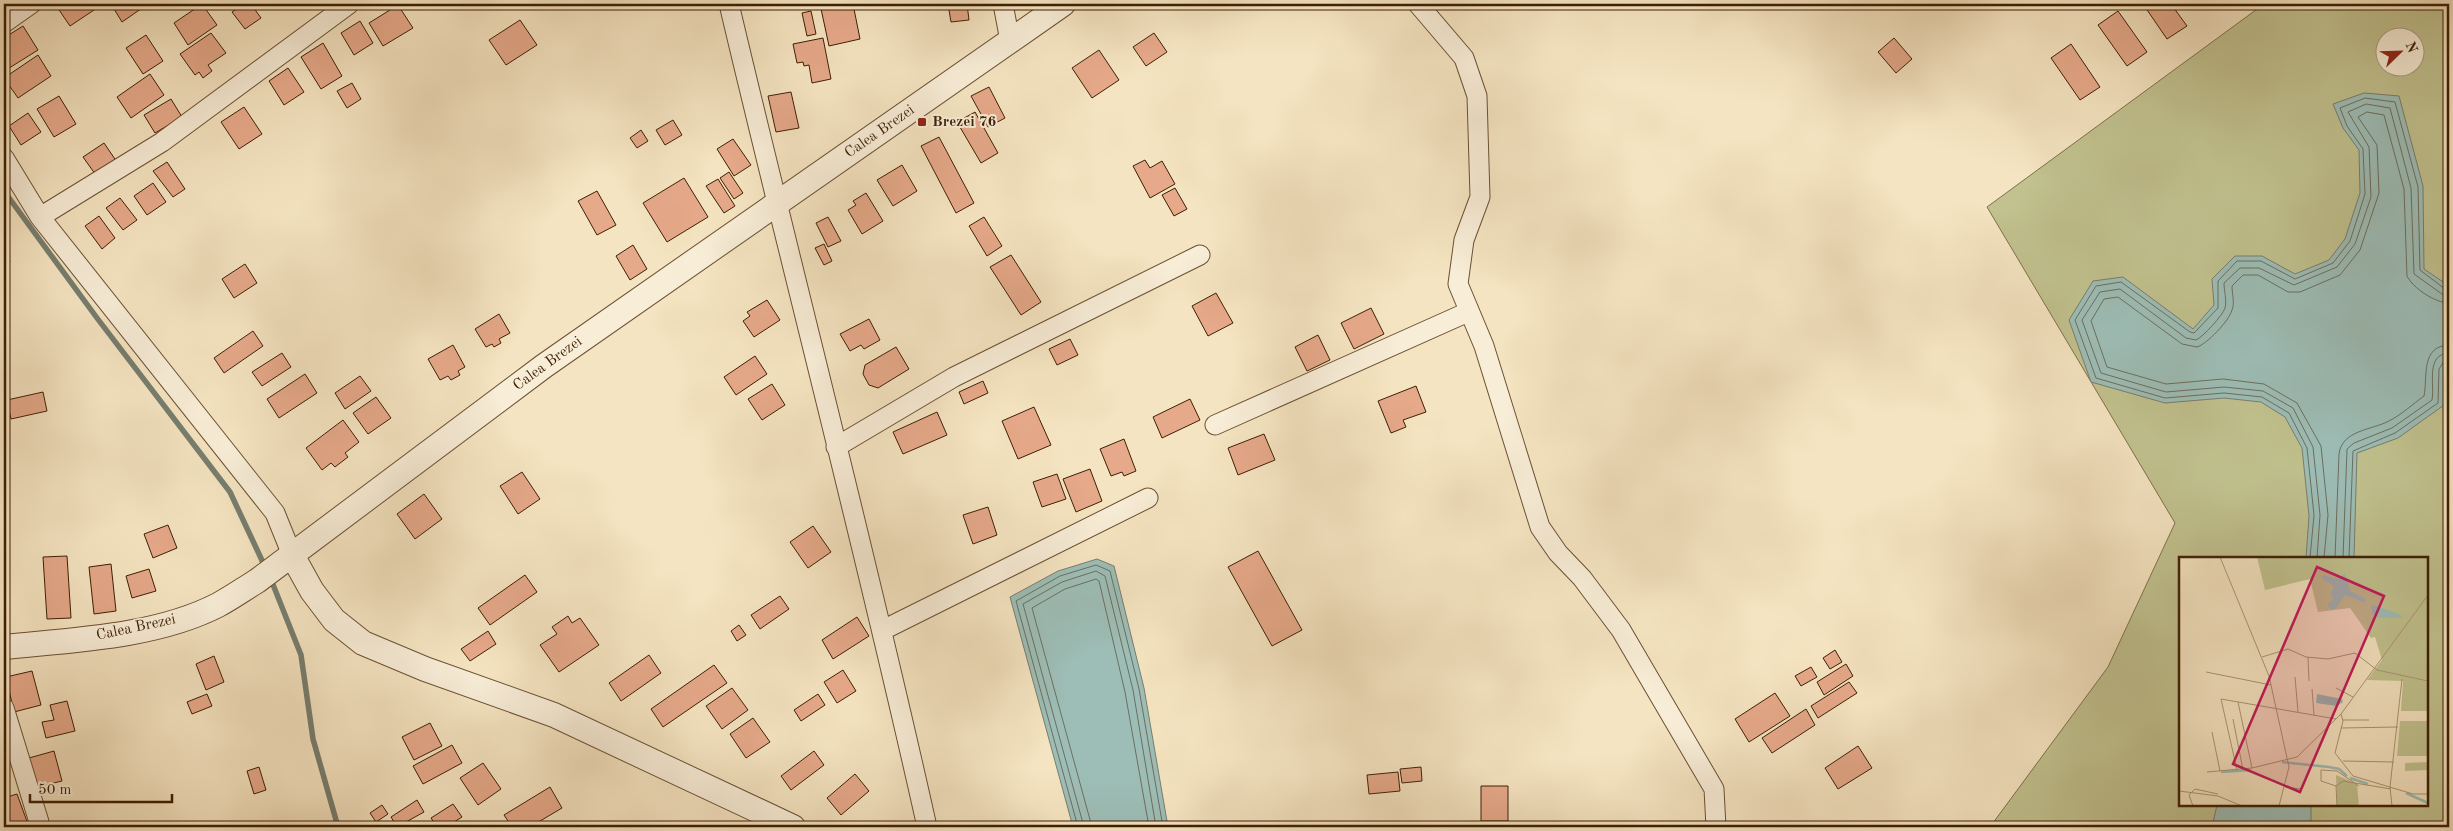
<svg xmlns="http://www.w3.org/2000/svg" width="2453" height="831" font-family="'Old Standard TT',serif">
	<rect width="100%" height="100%" fill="#f5e4c1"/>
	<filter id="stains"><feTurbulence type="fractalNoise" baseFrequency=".004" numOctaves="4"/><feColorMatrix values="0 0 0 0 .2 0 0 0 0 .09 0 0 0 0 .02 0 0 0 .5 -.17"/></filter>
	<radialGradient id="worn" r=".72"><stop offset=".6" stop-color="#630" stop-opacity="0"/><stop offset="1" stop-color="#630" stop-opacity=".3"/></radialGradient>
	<path fill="#c1c28f" stroke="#7f704a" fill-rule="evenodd" d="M2264,4h185v823h-459l118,-160 67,-144 -188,-316zM2386,38h30v30h-30zM2180,558h247v247h-247z"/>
	<path fill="#9dbeb7" stroke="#777e6f" d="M2364,93l35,3 24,90 1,83 25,17v74l-5,10v35l-46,33 -41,15 -3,105h-48l3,-42 -7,-68 -17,-31 -24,-15 -37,-4 -59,5 -74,-21 -22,-62 24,-39 30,-4 70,52 21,-24 -2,-26 23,-23h27l33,18 34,-14 16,-21 15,-46 -1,-43 -16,-22 -10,-24z
		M1097,559l17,7 30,122 24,139h-95l-63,-230 48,-26z
		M2217,805h94v22h-99z"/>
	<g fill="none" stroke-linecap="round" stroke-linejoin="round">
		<path stroke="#6d6e5e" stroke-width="1" d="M2310,558l4,-43 -7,-67 -18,-35 -27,-16 -38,-4 -59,5 -69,-20 -21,-58 21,-34 25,-4 69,50 4,1 24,-25v-27l19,-20h24l34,18 38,-16 17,-22 15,-47 -2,-45 -16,-23 -7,-18 25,-10 30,4 23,85 2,83 25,19h4
			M2317,558l3,-43 -7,-68 -20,-39 -30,-17 -39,-4 -58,5 -65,-19 -19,-53 18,-28 20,-3 66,49 10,2c7,-3 27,-25 29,-32 2,-8 -1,-17 -1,-25l16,-15h19l35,17 43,-18 18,-23 16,-47 -2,-50 -21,-35 18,-8 24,4 21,80 3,86 28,20 7,2
			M2324,558l4,-43 -7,-69 -24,-43 -33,-19 -41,-5 -57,5 -59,-17 -16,-46 13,-22 14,-2 64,47 15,3c10,-3 32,-26 35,-37 3,-7 0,-16 0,-24l11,-11h15l30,17h12l40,-17 20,-25 19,-57 -2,-48 -19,-28 9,-5 17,3 20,74 3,87c6,12 28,27 42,27
			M2335,558l4,-104c3,-24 33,-24 50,-33 12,-6 24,-17 35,-25 4,-19 -4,-50 25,-51
			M2343,558l4,-109 7,-6 38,-15 40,-28c3,-15 -7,-46 17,-47
			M2349,558l4,-107 42,-18 43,-30 1,-34 5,-8 5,-2
			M1078,827l-62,-226 44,-25 36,-11 14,6 29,118 24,138
			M1084,827l-61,-223 39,-22 34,-11 9,5 28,114 23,137
			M1092,827l-60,-219 33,-19 31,-10 3,2 26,111 24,135"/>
		<path stroke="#777e6f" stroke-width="5.5" d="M4,191l93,127 133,174 36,77
			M270,577l31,78 12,84 25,88"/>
	</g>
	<path fill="#e6a98a" stroke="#3d1f04" d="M55,4h48l-33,22z
		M111,4h37l-26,18z
		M202,4l15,21 -29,20 -14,-22z
		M244,4h7l10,14 -16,11 -13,-17z
		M820,4h33l7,35 -31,7z
		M948,4h19l2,16 -18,2z
		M2143,4h28l16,22 -20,13z
		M398,5l15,23 -30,18 -14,-23z
		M811,11l5,23 -9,2 -5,-23z
		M2118,11l29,41 -20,14 -29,-41z
		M520,20l17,25 -31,20 -17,-25z
		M360,21l13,22 -19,12 -13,-22z
		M23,26l15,24 -32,20 -2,-5v-27z
		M211,33l15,20 -18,12 4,6 -9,7 -4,-6 -4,3 -15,-21z
		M1154,33l13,19 -21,14 -13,-19z
		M146,35l17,26 -20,13 -17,-26z
		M823,38l8,41 -19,4 -3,-18 -5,1 -1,-4 -6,1 -4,-19z
		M1894,38l18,21 -16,14 -18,-21z
		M323,43l19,33 -21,13 -20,-32z
		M2071,44l29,43 -20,13 -29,-42z
		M1099,50l20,30 -27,18 -20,-30z
		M38,55l13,21 -33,22 -14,-20z
		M288,68l16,24 -20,13 -15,-24z
		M150,74l14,21 -33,23 -14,-21z
		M352,83l9,16 -14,9 -10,-17z
		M989,87l16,31 -17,9 -17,-31z
		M791,92l8,36 -23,4 -8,-36z
		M59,96l17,28 -22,13 -17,-28z
		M171,99l11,18 -27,16 -11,-18z
		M244,107l18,27 -23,15 -18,-27z
		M975,112l23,41 -17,10 -24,-41z
		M28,113l13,19 -20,13 -12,-19z
		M673,120l9,15 -17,10 -9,-15z
		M641,130l7,11 -11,7 -7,-10z
		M939,137l35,66 -18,10 -35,-67z
		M733,139l18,26 -17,11 -17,-27z
		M104,143l15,22 -21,13 -15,-21z
		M1145,160l5,8 12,-7 13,23 -25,14 -17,-32z
		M167,162l18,27 -12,8 -20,-26z
		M902,165l15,26 -24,15 -16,-26z
		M729,172l14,21 -9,6 -14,-21z
		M684,178l24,39 -41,25 -24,-39z
		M718,179l17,27 -11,7 -18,-27z
		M153,183l13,19 -19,13 -13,-19z
		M1175,188l12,21 -13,7 -12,-21z
		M597,191l19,34 -19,10 -19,-34z
		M866,193l17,28 -21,13 -14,-24 8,-5 -3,-4z
		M120,198l17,22 -14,10 -17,-22z
		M99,216l16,22 -13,11 -17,-23z
		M828,217l13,24 -13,6 -12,-24z
		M984,217l18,29 -15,10 -18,-30z
		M4,243l6,19 -6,2z
		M824,244l8,17 -8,4 -9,-17z
		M633,245l14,24 -17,11 -14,-24z
		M1011,255l30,47 -20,13 -31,-48z
		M245,264l12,19 -23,15 -12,-19z
		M1216,293l17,30 -25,13 -16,-30z
		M767,300l13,20 -26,17 -11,-16 7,-5 -3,-4z
		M1371,308l13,26 -30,15 -13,-26z
		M499,314l11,19 -11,6 2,4 -7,4 -2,-3 -6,3 -11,-18z
		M869,319l11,21 -16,9 -3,-4 -11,6 -10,-17z
		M253,331l10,15 -39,27 -10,-15z
		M1318,335l12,25 -23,11 -12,-24z
		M1070,339l8,16 -21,10 -8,-16z
		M453,345l12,22 -7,4 2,4 -9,5 -3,-4 -8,4 -12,-21z
		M896,347l13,22 -31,19 -9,-3 -6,-11 2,-9z
		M282,353l9,14 -29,19 -10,-14z
		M755,356l12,18 -31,21 -12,-18z
		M305,374l12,19 -38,25 -12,-19z
		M360,376l11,15 -26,18 -10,-16z
		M983,381l5,12 -24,11 -5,-12z
		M772,384l13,21 -23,15 -14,-21z
		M1416,386l10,26 -23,8 3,7 -15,6 -13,-32z
		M43,392l4,19 -36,8 -4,-19z
		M376,397l15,21 -23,16 -15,-21z
		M1190,399l10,21 -38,18 -9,-21z
		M1034,407l17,38 -33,14 -16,-38z
		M937,412l10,23 -44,19 -10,-22z
		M343,420l16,22 -14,11 3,4 -13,10 -4,-4 -9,7 -16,-22z
		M1264,434l11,26 -37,15 -10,-27z
		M1124,439l12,32 -12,5 -2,-4 -11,4 -11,-27z
		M1090,469l12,32 -26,11 -13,-33z
		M522,472l18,27 -22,15 -18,-28z
		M1057,474l9,25 -24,8 -9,-25z
		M424,494l18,25 -27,20 -18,-25z
		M988,507l9,28 -24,9 -10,-29z
		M168,525l9,23 -24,10 -9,-24z
		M813,526l18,26 -23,16 -18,-26z
		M1258,551l44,79 -30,16 -44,-79z
		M67,556l4,62 -24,1 -4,-62z
		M111,564l5,47 -22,3 -5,-47z
		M149,569l7,22 -24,7 -6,-22z
		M525,575l12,17 -47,33 -12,-17z
		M780,596l9,13 -29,20 -9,-14z
		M568,616l4,7 8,-5 19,27 -40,27 -19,-27 17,-11 -5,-7z
		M857,617l12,19 -36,23 -11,-19z
		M739,625l7,10 -9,6 -6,-10z
		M488,631l8,13 -26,17 -9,-12z
		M1835,650l7,12 -12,7 -7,-11z
		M649,655l12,18 -40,28 -12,-18z
		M214,656l10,26 -18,8 -10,-26z
		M1846,664l7,12 -29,19 -7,-13z
		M714,665l13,18 -64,44 -12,-18z
		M1811,667l6,10 -16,9 -6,-10z
		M843,670l13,21 -19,12 -13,-21z
		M32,671l9,34 -27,7 -8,-35z
		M1849,682l8,11 -39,25 -7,-12z
		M732,688l16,22 -26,19 -16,-23z
		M1775,693l15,23 -41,26 -14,-23z
		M207,694l5,12 -20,8 -5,-12z
		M818,694l7,11 -24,16 -7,-11z
		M67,701l8,30 -29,7 -4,-16 12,-2 -4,-15z
		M1806,709l9,16 -43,28 -10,-15z
		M753,718l17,24 -24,16 -16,-24z
		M430,723l12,23 -28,14 -12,-23z
		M452,745l10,18 -39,21 -10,-18z
		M1858,746l14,22 -34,21 -13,-21z
		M54,751l8,30 -25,6 -8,-29z
		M814,751l10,14 -33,25 -10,-14z
		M483,763l18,26 -23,16 -18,-27z
		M259,767l7,23 -12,4 -7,-23z
		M1421,767l1,14 -20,2 -2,-14z
		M1398,772l2,19 -31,3 -2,-19z
		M855,774l14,17 -28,24 -14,-17z
		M1481,786h27v35h-27z
		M550,787l12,21 -32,19h-18l-8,-12z
		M17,794l12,33h-25v-29z
		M417,800l7,12 -27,15 -6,-10z
		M453,804l9,13 -16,10h-9l-6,-9z
		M382,805l6,9 -12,8 -6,-9z"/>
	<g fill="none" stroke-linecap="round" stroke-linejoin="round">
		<g stroke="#6b5033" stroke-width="21">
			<path id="minor" d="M729,4c65,275 137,548 198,823
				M1003,4l7,37
				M1418,4l46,54 13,38 3,101 -16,43 -6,44 26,62 56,181 18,26 24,25 39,52 93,159 2,38
				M4,23l27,-19
				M4,158l36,59 235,296 17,42
				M40,217l122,-75 187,-138
				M1215,425l253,-113
				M836,447l118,-70 246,-122
				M883,630l265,-132
				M4,708l35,114"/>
		</g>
		<g stroke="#6b5033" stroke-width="26">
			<path id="tertiary" d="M292,555l20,36 22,29 29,23 62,26 129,46 239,112
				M4,647c68,-7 152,-10 214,-42 13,-7 26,-16 39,-24l287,-215 519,-362"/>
		</g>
		<use href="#minor" stroke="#f8edd7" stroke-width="19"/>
		<use href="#tertiary" stroke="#f8edd7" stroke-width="24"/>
	</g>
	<rect fill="#8f2418" stroke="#f8edd7" stroke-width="2" x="917" y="117" width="10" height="10" rx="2.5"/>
	<g text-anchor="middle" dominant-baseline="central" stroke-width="4" stroke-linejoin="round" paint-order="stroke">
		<g font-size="15" font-weight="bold" fill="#3d1f04" stroke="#f8edd7" text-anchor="start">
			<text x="932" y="122">Brezei 76</text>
		</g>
		<g font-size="15" fill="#3d1f04" stroke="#f8edd7">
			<text transform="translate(880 132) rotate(-35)">Calea Brezei</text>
			<text transform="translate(548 364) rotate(-36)">Calea Brezei</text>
			<text transform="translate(136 628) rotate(-12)">Calea Brezei</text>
		</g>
	</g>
	<g transform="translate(2179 557)">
		<rect width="249" height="249" fill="#f5e4c1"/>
		<path d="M78,0h171v154h-27l2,-30 -36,-1 15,-20 -7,-23 -4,1 -21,-30 -32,4 -8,-33 -45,11zM221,164h28v35h-31zM249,205v8l-23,1v-8zM157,218l21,9 2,22h-22z" fill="#c1c28f"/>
		<path d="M166,16l5,18 15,7 1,5 -21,-8 -10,14h-5l-2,-6 6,-4 -4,-5 4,-8 -13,-8 2,-3 15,4zM192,47l30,11 1,3h-23l-7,-5zM138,137l25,5 1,3 -6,4 -21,-3z" fill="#9dbeb7"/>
		<path fill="none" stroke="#9dbeb7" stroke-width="2.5" d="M103,205l47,5 10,2 8,7M42,215l30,-2M171,221l18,6M227,236l22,10"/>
		<path fill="none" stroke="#ab9575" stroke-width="1" d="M41,0l49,119 20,91 -10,39M83,100l26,-8 18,8 22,2 27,-6 22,17 51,11M129,100l1,24M27,115l65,13M116,120l3,35M157,131l17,9M133,132l2,26M59,145l14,66M162,157l2,7 -8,32 18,23 60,18h15M54,162l10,51M164,163h26M162,171l57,-1M33,175l8,39M164,204l51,1M58,213l-16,-71 115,20M28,215l45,-4 45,-11 44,-43 87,-119M157,229l7,-5 48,8M106,230l16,2M0,234l39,5 24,10M14,249l-4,-11 6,-6 23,5M158,249l-1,-20 -15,-5v-11l16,1 22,15M213,249l-2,-19 12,-108"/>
		<path fill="#c2185b" fill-opacity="0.15" stroke="#c2185b" stroke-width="2.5" d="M138,10l67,29 -84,196 -67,-28z"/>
		<rect width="249" height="249" fill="none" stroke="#3d1f04" stroke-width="2.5"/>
	</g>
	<rect width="2453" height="831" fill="none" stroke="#f5e4c1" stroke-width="20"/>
	<rect x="5" y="5" width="2443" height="821" fill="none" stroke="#3d1f04" stroke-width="2.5"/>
	<rect x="10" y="10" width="2433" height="811" fill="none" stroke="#3d1f04"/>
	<g transform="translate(2400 52) rotate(67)"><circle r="24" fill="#f8edd7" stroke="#ad9b83"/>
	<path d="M0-4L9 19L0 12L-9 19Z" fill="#8f2418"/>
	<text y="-8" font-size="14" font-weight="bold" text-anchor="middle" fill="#3d1f04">N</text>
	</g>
	<path d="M30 794v8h142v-8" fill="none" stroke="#3d1f04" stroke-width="2.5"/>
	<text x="38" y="794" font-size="15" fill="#3d1f04" stroke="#f8edd7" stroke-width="4" paint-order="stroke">50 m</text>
	<rect width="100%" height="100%" filter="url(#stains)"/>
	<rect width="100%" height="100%" fill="url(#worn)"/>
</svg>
